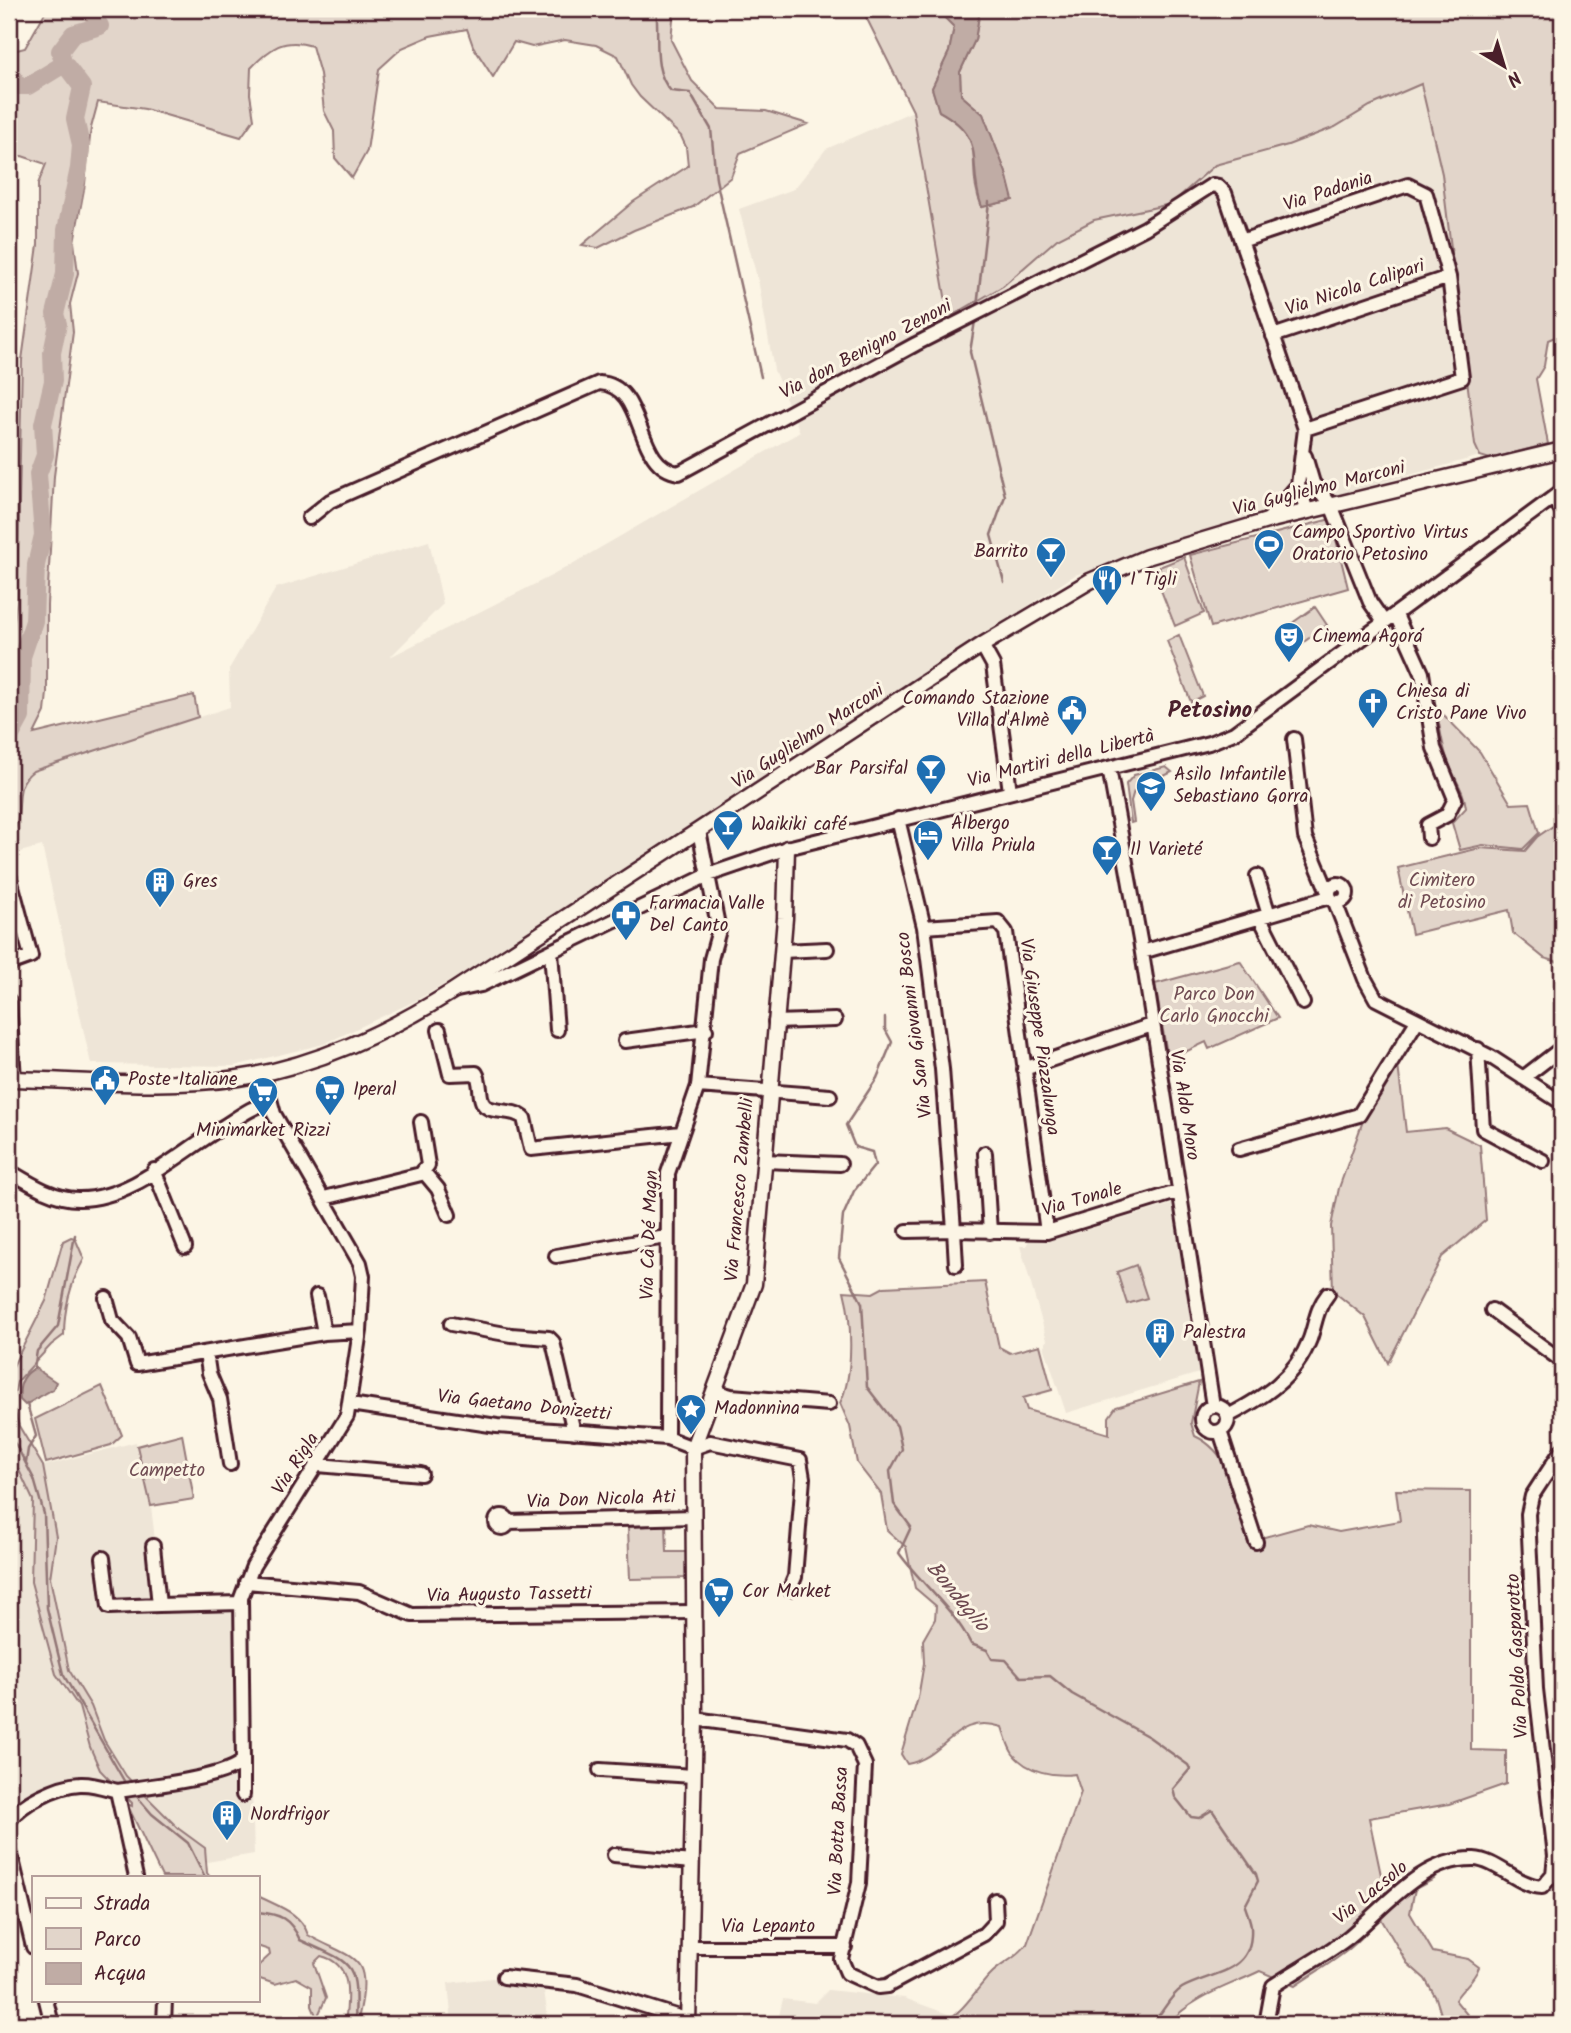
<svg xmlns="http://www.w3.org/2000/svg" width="1571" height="2033" font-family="Kalam,sans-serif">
	<rect width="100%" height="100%" fill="#fcf5e5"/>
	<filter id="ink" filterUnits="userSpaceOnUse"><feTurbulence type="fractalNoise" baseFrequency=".0143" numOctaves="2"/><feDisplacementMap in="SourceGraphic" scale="14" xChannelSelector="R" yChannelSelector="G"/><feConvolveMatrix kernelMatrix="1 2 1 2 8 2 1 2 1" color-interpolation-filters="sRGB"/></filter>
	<g filter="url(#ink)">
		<path fill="#eee5d7" d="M1421,84l21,90 33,271 5,11 -148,40 -257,79 -573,376 -87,50 -91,43 -90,22 -143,-2 -49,-218 -33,9 14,-76 10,-8 197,-64 -1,-38 47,-81 153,-47 14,63 -53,53 165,-83 245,-142 -26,-62 -15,-85 -20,-76 55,-20 32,-40 87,-38 32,185 58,-10 54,-47 37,-19 77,-16 44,-39 72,-20z
			M1172,1204l27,169 -133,40 -22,-67 3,-6 -27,-94h6l3,-6 14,1 27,-6z
			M136,1442l15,64 11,94 84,-3 8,257 -47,8 -2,-14 -6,-6 -20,-13 -53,-53 -22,-36 -13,-34 -22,-36 -19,-92 6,-41 -13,-71z
			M9,1467l10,3 14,30 -2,82 31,104 17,21 11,40 15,29 11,7 17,24 -28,-10 -59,-7 -37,15z
			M492,1978l51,6 6,40h-97l-4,-41z
			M828,1990l76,8 52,19 -18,7h-161l6,-25 32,4z"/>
		<path fill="#e2d5ca" stroke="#967a7a" stroke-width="2" d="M47,9h627l-3,31 21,41 28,28 46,2 42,13 -68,29 -9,24 -38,30 -59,23 -36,18 -16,-3 51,-43 55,-36 -2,-19 -5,-11 -41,-39 -9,-12 -13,-29 -22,-11 -31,-5 -33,7 -18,-5 -21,35 -20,-31 -6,-17 -37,7 -28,12 -23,21 -12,82 -15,27 -17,-20 -1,-27 -10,-20 -4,-37 -8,-28c-28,-9 -42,2 -61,22l-1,26 4,25 -13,18 -96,-28 -47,-7 -7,26 -6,56 -11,58 4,31 -8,31 3,28 -19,144 -7,129v88l-2,19 -11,22 160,-39 4,22 -165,54c-17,13 -12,26 -15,45 -1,11 -5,22 -9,33v-187l8,-64 5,-238 16,-115v-61l8,-20 -24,-8 -13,1v-105l16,-4z
			M862,9h74l18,18 -5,25 -17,36 7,23c53,29 24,53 43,96l30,-7 -6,-27 -23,-59 -22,-19 -1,-23 15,-32 5,-31h582v325l-14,6 -4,26 -8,13 12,65 -58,15 -10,-3 -5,-11 -33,-271 -21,-90 -51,22 -35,21 -47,18 -73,20 -44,39 -77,16 -37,19 -54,47 -50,29 -4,-3 -4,-16 -32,-185z
			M1331,519l17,69 -137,39 -21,-72z
			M1184,557l20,56 -29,13 -20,-51 6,-3 -2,-5z
			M1315,607l12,18 -33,24 -13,-18z
			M1179,635l24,61 -12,6 -24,-61z
			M1436,707l44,45 31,52 19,-1 9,30 -16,16 -40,-4 -23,5 -8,-27 14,-15c-2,-17 -9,-25 -16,-41 -8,-19 -10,-40 -14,-60z
			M1166,767l6,5 -38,19 -3,10 3,21 -3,1 -5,-39 8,-9z
			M1562,820v143l-18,-5 -31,-25 -4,-23 -97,24 -14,-66 82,-20 45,3 12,-14z
			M1240,961l38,57 -69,31 -3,-7 -38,18 -13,-76z
			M1398,1065l8,67 39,-4 35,17 6,75 -44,37 -54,106 -23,-46 -32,-26 -2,-65 8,-38 25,-70z
			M71,1237l4,1 9,21c-13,23 -20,49 -20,76l-13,10 -34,37 -5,21 7,23 24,40 13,71 -6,41 19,92 22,36 13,34 22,36 53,53 26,19 2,25 3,4h-48l-35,-73 5,2v-3l-32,-33 -10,-23 -11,-40 -23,-33 -25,-92 2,-82 -14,-30 -10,-3v-93l37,-73 17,-60z
			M1136,1265l11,33 -20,6 -10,-32z
			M985,1282l14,65 11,6 30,-8 12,45 -29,8 4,12 82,24v-17l7,-10 83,-25 -8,41 4,13c39,18 44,67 55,105l58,-16 31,7 61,-11 -4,-31 75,1v259l35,1v33l-57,20 -80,14 16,76 45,-22 4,7 -19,10 -5,24 23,39 35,7 11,8c-5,14 -16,20 -24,33l20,24h-31l-8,-26 -11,-19 -18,-16 -27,-46c-27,35 -50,45 -85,69l-35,-15c-33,16 -67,25 -92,53h-230c27,-10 35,-33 55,-52 13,-12 22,-12 34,-28l54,-152 -6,-18c-21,3 -48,-2 -62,-20 -5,-7 -8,-19 -11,-27 -49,-15 -54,30 -95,37l-6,-10 17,-56 6,-35 -1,-23 12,-21 1,-13 -21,-18 -9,-41 -19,-17 -6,-36 -24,-31 -7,-37 -10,-23c14,-28 12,-82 4,-112l29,2 11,-6z
			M102,1386l20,49 -11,10 -65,18 -11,-44z
			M182,1434l12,65 -43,7 -14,-60z
			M666,1525l1,27h19v26l-56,1 -2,-52z
			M260,1897c20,10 41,16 48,38 44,25 66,18 51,80l8,9h-22c3,-26 9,-60 -24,-68l-7,7 12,35 -9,20 -5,-12v-19l-16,-9 -21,6 -18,-6v-11l13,-12 -1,-5 -12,-4v-48z"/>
		<path fill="#c0aca5" stroke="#917474" stroke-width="2" d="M936,9h44l-5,31 -15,32 1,23 22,19 23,59 7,27 -31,7c-16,-44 8,-68 -43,-96l-7,-23 17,-36 5,-25z
			M35,1368l21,14 -3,7 -28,16 -5,-5c-2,-14 2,-25 15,-32z"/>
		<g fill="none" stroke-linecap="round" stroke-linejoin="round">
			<path stroke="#917474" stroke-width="2.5" d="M656,9c4,26 -5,61 15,82l19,2 21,36 5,50 45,198
				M977,307l12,-105
				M975,321l-5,31 35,144 -14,39 13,47
				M885,1018v11l7,13 -15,36 -31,47 9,22 17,5 3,13 -21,26 -11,25 -4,42 23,45 5,84 30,39 5,23 -12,22 4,33 17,23 -12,26c23,32 55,56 72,91l16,6 5,9 14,1 15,17 29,-1 22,18 77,43 39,28 2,4 -17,20 2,8 16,20 8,1 13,-8 44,64 2,7 -13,25c2,7 6,15 6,21 3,47 -38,44 -69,61 -13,8 -19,26 -31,36
				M34,1369l3,-18 21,-25 17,-91
				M9,1438l7,7 18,34 10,35 3,94 16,66 64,112
				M26,1463l2,-14 8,-13 -9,-32
				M134,1793l18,21 36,29 17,34
				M257,1912c23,2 33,6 43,28 52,24 58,20 55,80l3,4"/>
			<path stroke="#c0aca5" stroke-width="18" d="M9,79l5,-1 5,8h9l36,-22
				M9,739l12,-22 1,-60 12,-36 2,-56 7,-30 -5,-61 7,-19 -2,-31 10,-43 -1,-28 6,-29 -3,-10 10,-40 1,-44 13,-62 2,-23 -6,-26 7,-32 -19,-25 -3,-11 13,-17 27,-8 -11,-17"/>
			<g stroke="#4a1f2b" stroke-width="18">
				<path id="minor" d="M1241,241l167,-56 18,9 23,83 13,101 -157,51
					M1273,336l176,-59
					M1305,456l8,27 18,22 39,97 14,20
					M1298,485l9,26
					M1553,498l9,13
					M309,518l21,-17 269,-118c49,2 33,84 80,90l237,-129 229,-116 67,-43 6,1 7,7 80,236 -7,56 -31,36
					M1396,615l26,58 12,75 21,51 -8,16 -19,10 1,13
					M982,645l11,20 17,126
					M1294,739l11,98 23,55
					M1109,768l31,172 73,466
					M898,819l26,108 18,142 12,161 -47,1
					M9,875l22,81 -22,8
					M1257,876l12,39
					M1329 893a9 9 0 1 1 18 0a9 9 0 1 1-18 0Z
					M1335,902l30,77 11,20 115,58 71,46
					M1260,918l43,85
					M924,927l74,-5 8,10 41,300
					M782,951l45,-2
					M551,952l6,78
					M1142,952l187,-55
					M457,990l24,-5 227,-110 79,-27 422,-105 25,-10 328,-242
					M9,1001l5,78
					M775,1022l60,-2
					M439,1030l11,44 26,-1c6,9 2,26 9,33 10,8 27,2 39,12l7,31 150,-16
					M625,1041l81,-11
					M1478,1049l5,80 60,32
					M1024,1069l128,-44
					M1523,1078l39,-30
					M698,1086l132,10
					M1239,1149l120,-34 58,-94
					M985,1153l5,79
					M764,1161l76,3
					M154,1170l31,77
					M9,1171c20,12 45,28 69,28 52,1 101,-46 143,-71 15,-9 31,-22 47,-25
					M423,1171l15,18 11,26
					M324,1198l97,-24 7,-9 -7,-43
					M556,1256l110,-19
					M956,1265l-2,-35 93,2 130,-40
					M317,1296l7,37
					M106,1298l6,22 17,18 8,26 187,-31 36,-2
					M1492,1310l70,51
					M451,1324l60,11 38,3 4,4 21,90
					M206,1353l3,20 11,26 10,65
					M714,1391l17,5 98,8
					M350,1404l147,22 170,12 26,10 17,-6 90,18 3,18 -8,99 -5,12
					M1202 1419a13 13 0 1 1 26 0a13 13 0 1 1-26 0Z
					M1228,1416c36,-19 67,-38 82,-77 6,-17 6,-30 18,-45
					M1220,1431l36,111
					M667,1438l1,-265 30,-87 13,-127 8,-29 -20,-99
					M1562,1450l-30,46 -4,18 8,175 19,167 7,10
					M318,1465l103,9
					M496 1522a6 6 0 1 1 12 0a6 6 0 1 1-12 0Z
					M508,1522l186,-5
					M153,1546l6,59 82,-2
					M103,1558l6,49 50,-2
					M246,1582l113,10 53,23 282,-3
					M695,1719l152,21 9,6 9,19 -6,118 -18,76 6,14 31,14 9,-1 97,-52 12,-13 -1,-21
					M243,1760v35
					M600,1770l93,6
					M9,1821c12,-18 49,-36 71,-37 12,-1 26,4 37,7
					M9,1847l24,100
					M614,1855l78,7
					M136,1877l-19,-86c26,-4 112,-13 126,-31l-2,-162 12,-32 94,-150 13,-85 3,-55 -3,-13 -86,-149 -11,-41
					M691,1947h154
					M504,1977l73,8 112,35
					M46,2000l6,24
					M164,2024l1,-24
					M1266,2024l7,-38c25,-17 53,-31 77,-50 36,-30 72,-78 124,-77 23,1 44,27 68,28l11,-13 2,-18"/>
			</g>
			<g stroke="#4a1f2b" stroke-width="19">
				<path id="major" d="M9,1079c75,1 154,10 229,-1 78,-12 148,-45 215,-87l529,-346 108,-64 57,-24 120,-36 295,-71
					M688,2024l7,-305 -2,-271 61,-164 31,-366 2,-70"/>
			</g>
			<use href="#minor" stroke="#fcf5e5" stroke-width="12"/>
			<use href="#major" stroke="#fcf5e5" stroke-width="14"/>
		</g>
	</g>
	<defs>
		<g id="stadium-pin" transform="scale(1.575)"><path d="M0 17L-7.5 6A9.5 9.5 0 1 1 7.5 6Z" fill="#1f6fb2" stroke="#fcf5e5"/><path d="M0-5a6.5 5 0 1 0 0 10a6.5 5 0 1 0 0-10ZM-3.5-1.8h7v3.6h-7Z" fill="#fff"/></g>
		<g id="bar-pin" transform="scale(1.575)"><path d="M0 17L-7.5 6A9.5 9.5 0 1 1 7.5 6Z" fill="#1f6fb2" stroke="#fcf5e5"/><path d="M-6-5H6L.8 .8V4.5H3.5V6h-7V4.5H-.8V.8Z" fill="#fff"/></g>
		<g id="restaurant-pin" transform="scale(1.575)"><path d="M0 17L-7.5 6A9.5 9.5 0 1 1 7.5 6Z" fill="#1f6fb2" stroke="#fcf5e5"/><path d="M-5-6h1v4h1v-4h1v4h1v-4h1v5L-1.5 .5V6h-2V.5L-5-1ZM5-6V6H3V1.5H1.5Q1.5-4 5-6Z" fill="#fff"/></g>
		<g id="theatre-pin" transform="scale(1.575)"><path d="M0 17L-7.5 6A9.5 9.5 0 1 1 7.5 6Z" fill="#1f6fb2" stroke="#fcf5e5"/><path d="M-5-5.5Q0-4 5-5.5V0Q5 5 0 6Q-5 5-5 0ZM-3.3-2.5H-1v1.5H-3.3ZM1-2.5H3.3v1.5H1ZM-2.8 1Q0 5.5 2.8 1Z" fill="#fff"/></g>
		<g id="church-pin" transform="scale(1.575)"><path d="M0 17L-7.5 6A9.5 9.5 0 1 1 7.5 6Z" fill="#1f6fb2" stroke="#fcf5e5"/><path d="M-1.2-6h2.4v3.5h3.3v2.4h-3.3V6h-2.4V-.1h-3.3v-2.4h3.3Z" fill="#fff"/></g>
		<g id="civic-pin" transform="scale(1.575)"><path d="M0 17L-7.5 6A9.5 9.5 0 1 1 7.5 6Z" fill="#1f6fb2" stroke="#fcf5e5"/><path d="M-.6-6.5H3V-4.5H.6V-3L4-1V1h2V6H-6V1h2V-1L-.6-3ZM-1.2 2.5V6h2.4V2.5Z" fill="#fff"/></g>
		<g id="school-pin" transform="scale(1.575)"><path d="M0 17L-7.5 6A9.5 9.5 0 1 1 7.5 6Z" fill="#1f6fb2" stroke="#fcf5e5"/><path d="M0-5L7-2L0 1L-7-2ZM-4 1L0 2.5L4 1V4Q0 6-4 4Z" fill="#fff"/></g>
		<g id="hotel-pin" transform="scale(1.575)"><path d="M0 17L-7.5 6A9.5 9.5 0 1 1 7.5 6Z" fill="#1f6fb2" stroke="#fcf5e5"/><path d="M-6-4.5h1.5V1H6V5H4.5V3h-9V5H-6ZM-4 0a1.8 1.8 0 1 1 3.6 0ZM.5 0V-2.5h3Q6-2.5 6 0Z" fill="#fff"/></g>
		<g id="building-pin" transform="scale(1.575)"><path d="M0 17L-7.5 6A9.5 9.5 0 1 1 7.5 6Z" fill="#1f6fb2" stroke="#fcf5e5"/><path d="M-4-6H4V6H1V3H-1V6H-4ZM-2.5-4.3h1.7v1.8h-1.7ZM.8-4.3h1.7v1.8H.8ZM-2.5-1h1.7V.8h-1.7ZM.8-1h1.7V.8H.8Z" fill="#fff"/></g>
		<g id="pharmacy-pin" transform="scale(1.575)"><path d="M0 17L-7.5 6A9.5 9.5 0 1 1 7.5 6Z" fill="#1f6fb2" stroke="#fcf5e5"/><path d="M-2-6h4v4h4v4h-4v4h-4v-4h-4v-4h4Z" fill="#fff"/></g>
		<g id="supermarket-pin" transform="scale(1.575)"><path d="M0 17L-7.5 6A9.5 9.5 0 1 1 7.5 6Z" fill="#1f6fb2" stroke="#fcf5e5"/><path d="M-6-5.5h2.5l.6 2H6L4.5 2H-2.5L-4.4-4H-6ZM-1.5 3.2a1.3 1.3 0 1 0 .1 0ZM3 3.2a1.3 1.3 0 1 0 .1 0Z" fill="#fff"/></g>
		<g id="sight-pin" transform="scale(1.575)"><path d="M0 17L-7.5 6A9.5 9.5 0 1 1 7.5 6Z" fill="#1f6fb2" stroke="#fcf5e5"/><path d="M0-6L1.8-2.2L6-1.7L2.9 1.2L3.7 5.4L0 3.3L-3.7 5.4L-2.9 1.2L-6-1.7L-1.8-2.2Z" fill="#fff"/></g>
	</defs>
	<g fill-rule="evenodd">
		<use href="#stadium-pin" x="1269" y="544"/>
		<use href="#bar-pin" x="1051" y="552"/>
		<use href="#restaurant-pin" x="1107" y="580"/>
		<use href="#theatre-pin" x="1289" y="637"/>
		<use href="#church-pin" x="1373" y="703"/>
		<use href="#civic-pin" x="1072" y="710"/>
		<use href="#bar-pin" x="931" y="769"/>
		<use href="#school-pin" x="1151" y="786"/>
		<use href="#bar-pin" x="728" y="825"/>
		<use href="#hotel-pin" x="928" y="835"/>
		<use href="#bar-pin" x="1107" y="850"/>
		<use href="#building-pin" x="160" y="882"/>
		<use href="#pharmacy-pin" x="626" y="915"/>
		<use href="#civic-pin" x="105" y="1080"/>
		<use href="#supermarket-pin" x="330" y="1090"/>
		<use href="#supermarket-pin" x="263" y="1092"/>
		<use href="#building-pin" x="1160" y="1333"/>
		<use href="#sight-pin" x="691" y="1409"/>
		<use href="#supermarket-pin" x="719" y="1592"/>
		<use href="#building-pin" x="227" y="1815"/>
	</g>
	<g text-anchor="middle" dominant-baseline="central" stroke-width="6" stroke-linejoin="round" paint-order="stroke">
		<g font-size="19" fill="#4a1f2b" stroke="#fcf5e5">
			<text transform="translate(1328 192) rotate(-18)">Via Padania</text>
			<text transform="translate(1355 288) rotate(-18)">Via Nicola Calipari</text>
			<text transform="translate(866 350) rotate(-28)">Via don Benigno Zenoni</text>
			<text transform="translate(1319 489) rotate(-14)">Via Guglielmo Marconi</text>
			<text transform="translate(808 737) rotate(-33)">Via Guglielmo Marconi</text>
			<text transform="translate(1061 759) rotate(-14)">Via Martiri della Libertà</text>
			<text transform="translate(915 1025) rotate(-97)">Via San Giovanni Bosco</text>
			<text transform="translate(1039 1037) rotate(82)">Via Giuseppe Piazzalunga</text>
			<text transform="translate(1184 1105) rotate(81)">Via Aldo Moro</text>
			<text transform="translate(740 1190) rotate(-85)">Via Francesco Zambelli</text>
			<text transform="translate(1082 1200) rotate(-16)">Via Tonale</text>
			<text transform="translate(650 1235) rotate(-88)">Via Cà Dé Magn</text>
			<text transform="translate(524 1406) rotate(6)">Via Gaetano Donizetti</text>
			<text transform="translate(296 1464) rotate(-57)">Via Rigla</text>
			<text transform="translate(601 1500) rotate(-2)">Via Don Nicola Ati</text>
			<text transform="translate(509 1595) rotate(-1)">Via Augusto Tassetti</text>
			<text transform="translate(1518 1656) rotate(-93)">Via Poldo Gasparotto</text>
			<text transform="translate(839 1831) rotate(-87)">Via Botta Bassa</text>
			<text transform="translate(1371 1893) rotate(-39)">Via Lacsolo</text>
			<text x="768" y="1927">Via Lepanto</text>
		</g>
		<g font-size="19" fill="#4a1f2b" stroke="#fcf5e5" text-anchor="start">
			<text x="1292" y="533">Campo Sportivo Virtus<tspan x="1292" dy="22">Oratorio Petosino</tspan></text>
			<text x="1028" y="552" text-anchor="end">Barrito</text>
			<text x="1130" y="580">I Tigli</text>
			<text x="1312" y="637">Cinema Agorá</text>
			<text x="1396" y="692">Chiesa di<tspan x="1396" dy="22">Cristo Pane Vivo</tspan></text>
			<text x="1049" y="699" text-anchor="end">Comando Stazione<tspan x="1049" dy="22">Villa d'Almè</tspan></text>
			<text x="908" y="769" text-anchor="end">Bar Parsifal</text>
			<text x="1174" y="775">Asilo Infantile<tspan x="1174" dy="22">Sebastiano Gorra</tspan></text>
			<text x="951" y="824">Albergo<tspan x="951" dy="22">Villa Priula</tspan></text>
			<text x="751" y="825">Waikiki café</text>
			<text x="1130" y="850">Il Varieté</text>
			<text x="183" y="882">Gres</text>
			<text x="649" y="904">Farmacia Valle<tspan x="649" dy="22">Del Canto</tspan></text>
			<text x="128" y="1080">Poste Italiane</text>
			<text x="353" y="1090">Iperal</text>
			<text x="263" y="1131" text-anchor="middle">Minimarket Rizzi</text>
			<text x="1183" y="1333">Palestra</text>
			<text x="714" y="1409">Madonnina</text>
			<text x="742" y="1592">Cor Market</text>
			<text x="250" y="1815">Nordfrigor</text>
		</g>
		<g font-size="19" fill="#704c53" stroke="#fcf5e5">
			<text x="1442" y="881">Cimitero<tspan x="1442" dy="22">di Petosino</tspan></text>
			<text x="1214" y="995">Parco Don<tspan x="1214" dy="22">Carlo Gnocchi</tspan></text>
			<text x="167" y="1471">Campetto</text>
		</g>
		<g font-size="21" font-style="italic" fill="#6d4950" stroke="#fcf5e5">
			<text transform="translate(957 1597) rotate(50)">Bondaglio</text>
		</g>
		<g font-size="23" font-weight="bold" fill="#4a1f2b" stroke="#fcf5e5">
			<text x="1210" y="711">Petosino</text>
		</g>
	</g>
	<rect width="1571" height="2033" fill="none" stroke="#fcf5e5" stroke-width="35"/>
	<rect x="18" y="18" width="1536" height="1998" fill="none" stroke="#4a1f2b" stroke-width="2.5" filter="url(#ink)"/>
	<rect x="32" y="1876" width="228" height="126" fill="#fcf5e5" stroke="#b59f9b" stroke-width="2"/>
	<rect x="46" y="1898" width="35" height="10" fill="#fcf5e5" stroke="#b59f9b" stroke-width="2"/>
	<text x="94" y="1910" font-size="21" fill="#4a1f2b">Strada</text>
	<rect x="46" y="1928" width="35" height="21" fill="#e2d5ca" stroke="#b59f9b" stroke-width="2"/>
	<text x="94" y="1946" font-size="21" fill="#4a1f2b">Parco</text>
	<rect x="46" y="1963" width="35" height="21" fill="#c0aca5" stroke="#b59f9b" stroke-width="2"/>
	<text x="94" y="1980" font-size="21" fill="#4a1f2b">Acqua</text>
	<g transform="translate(1504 66) rotate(142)" stroke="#fcf5e5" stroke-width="5" paint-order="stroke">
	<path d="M0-5L12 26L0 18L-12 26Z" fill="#4a1f2b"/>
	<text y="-10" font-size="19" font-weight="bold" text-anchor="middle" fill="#4a1f2b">N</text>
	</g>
</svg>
